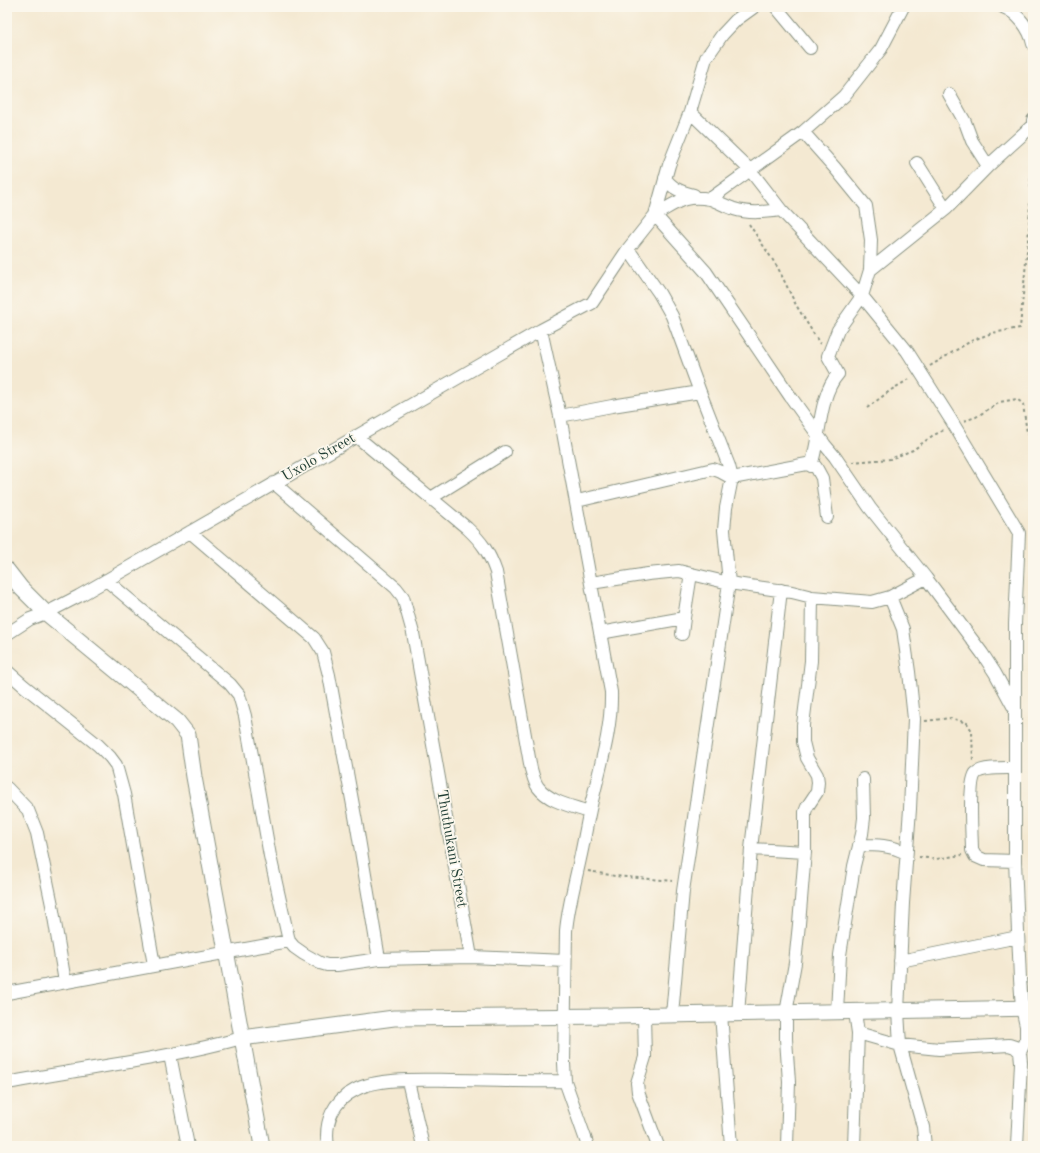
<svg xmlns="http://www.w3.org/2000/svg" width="1040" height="1153" font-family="'Old Standard TT',serif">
	<rect width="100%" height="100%" fill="#fbf7ec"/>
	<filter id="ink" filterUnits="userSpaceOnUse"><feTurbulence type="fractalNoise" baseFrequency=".025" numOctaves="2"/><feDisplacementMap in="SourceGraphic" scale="8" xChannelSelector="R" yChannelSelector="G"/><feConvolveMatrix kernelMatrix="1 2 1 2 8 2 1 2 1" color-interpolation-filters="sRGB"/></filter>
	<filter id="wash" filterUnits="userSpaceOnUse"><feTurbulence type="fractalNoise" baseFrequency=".012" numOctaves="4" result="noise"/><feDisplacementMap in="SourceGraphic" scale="16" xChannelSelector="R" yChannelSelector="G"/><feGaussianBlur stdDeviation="0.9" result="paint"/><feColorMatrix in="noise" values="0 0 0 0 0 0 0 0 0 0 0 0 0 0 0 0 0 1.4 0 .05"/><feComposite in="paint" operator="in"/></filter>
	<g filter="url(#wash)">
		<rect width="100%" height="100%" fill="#f4e9d2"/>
	</g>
	<g filter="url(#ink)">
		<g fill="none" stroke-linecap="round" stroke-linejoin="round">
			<g stroke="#8a9383" stroke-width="14">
				<path id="minor" d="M776,7l34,41
					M903,7l-22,42 -37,47 -41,36 -93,67c-26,-5 -34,4 -55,16l51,57 84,124 35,49 10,12 35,51 56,70 56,75 13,20 19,35
					M1003,7c15,6 27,22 30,37
					M949,94l16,28 7,19 16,25
					M690,112l60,58 31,40 81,86 45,55 44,69 68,113 -4,91v237l5,118 2,29 4,18v13l-6,13
					M803,132l32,36 31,38 5,34 -1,30 -8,26 -24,34 -10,26 10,18c-19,21 -18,65 -27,92
					M917,163l29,46
					M665,178c7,11 17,14 29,17
					M710,199c8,3 16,7 24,10 15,5 31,3 47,1
					M628,249l31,44 13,23 28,76 29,74 3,12 -6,30 -2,22 5,53 -46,308 -11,124
					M870,270l76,-61 42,-43 45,-41v-5
					M541,330l19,86 51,276c1,34 -9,68 -17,101 -6,22 -9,44 -14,66 -5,24 -12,48 -14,72l-2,132 1,18 23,65
					M560,416l52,-10 88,-14
					M356,436l111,92c15,14 22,24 29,44l35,197c2,6 3,13 7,18 11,15 34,19 51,25
					M274,483l122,105 7,9 10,36 58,324
					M431,498l74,-46
					M577,501l136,-32 8,3 11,6 75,-14 9,3 6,11 5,39
					M190,532l124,106 9,14 6,23 28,152 22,132
					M106,580l124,104 9,11 6,21 25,140 19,85 5,6 10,7 16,9 7,2h10l42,-6 92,-2 94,4
					M591,583l57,-9 31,-3 50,12 63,9 20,5 60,5 18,-5 36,-19
					M890,597l13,32 6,43 5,47 -4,90 -7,94 -5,108 2,34 23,82 2,19
					M684,618l7,-44
					M600,633l84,-15 -2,16
					M7,634l23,-15 16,-6 33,-17 462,-266 51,-27 36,-54 27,-34 14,-50 21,-53 16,-54 16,-23 14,-15 18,-13
					M7,671l17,15 74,59 12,12 6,8 8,29 30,171
					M7,788l21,22 9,23 15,72 13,77
					M859,845c17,0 32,0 47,8
					M751,849l54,3
					M1015,861l-31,-1 -9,-4 -3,-6c0,-13 -4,-69 4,-77 7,-6 29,-5 39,-5
					M900,961l118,-24
					M7,993l282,-52
					M837,1012l3,-57 14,-89 8,-32 2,-16 -1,-39
					M721,1014l10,132
					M738,1014l13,-165 30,-259
					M644,1016l1,41 -8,26 1,9 20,54
					M858,1033l42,12 39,4 70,-4 6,2 5,5 1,10 -4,84
					M170,1055l18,91
					M408,1081l15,65
					M7,1083c78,-15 158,-24 235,-45
					M328,1146c-4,-24 5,-45 27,-56 23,-13 71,-10 97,-10 38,0 75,2 113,1
					M787,1146l2,-64 -3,-43v-26l9,-50 4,-39 6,-72v-40l2,-5 10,-15 1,-10 -1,-7 -10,-17 -4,-16v-17l8,-64 1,-64
					M854,1146l4,-113 -3,-21"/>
			</g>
			<g stroke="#8a9383" stroke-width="17">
				<path id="tertiary" d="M7,570l14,18 25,25 131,108 11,14 6,42 68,369
					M242,1038l152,-20 223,-2 416,-8"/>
			</g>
			<path stroke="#8a9383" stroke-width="2" stroke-dasharray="3 3" stroke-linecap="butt" d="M749,224l29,44 18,37 24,39
				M930,366l41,-25 21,-8 28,-5 9,-99 3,-87
				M867,408l24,-18 20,-12
				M964,421l12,-4 24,-15 17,-3 6,5 4,29 6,3
				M852,462l38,-3 23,-9 19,-14 12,-6
				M925,721l26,-3 16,5 5,8 1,31
				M919,857l17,2 26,-4
				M588,871l27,5 58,5"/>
			<use href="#minor" stroke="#fff" stroke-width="12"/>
			<use href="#tertiary" stroke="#fff" stroke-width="15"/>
		</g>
	</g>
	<g text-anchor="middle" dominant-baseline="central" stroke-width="3.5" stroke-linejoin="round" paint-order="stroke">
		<g font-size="15" fill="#1f3d34" stroke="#fbf7ec">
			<text transform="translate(319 458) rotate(-30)">Uxolo Street</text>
			<text transform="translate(451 849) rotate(80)">Thuthukani Street</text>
		</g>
	</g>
	<rect width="1040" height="1153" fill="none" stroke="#fbf7ec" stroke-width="24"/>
</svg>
